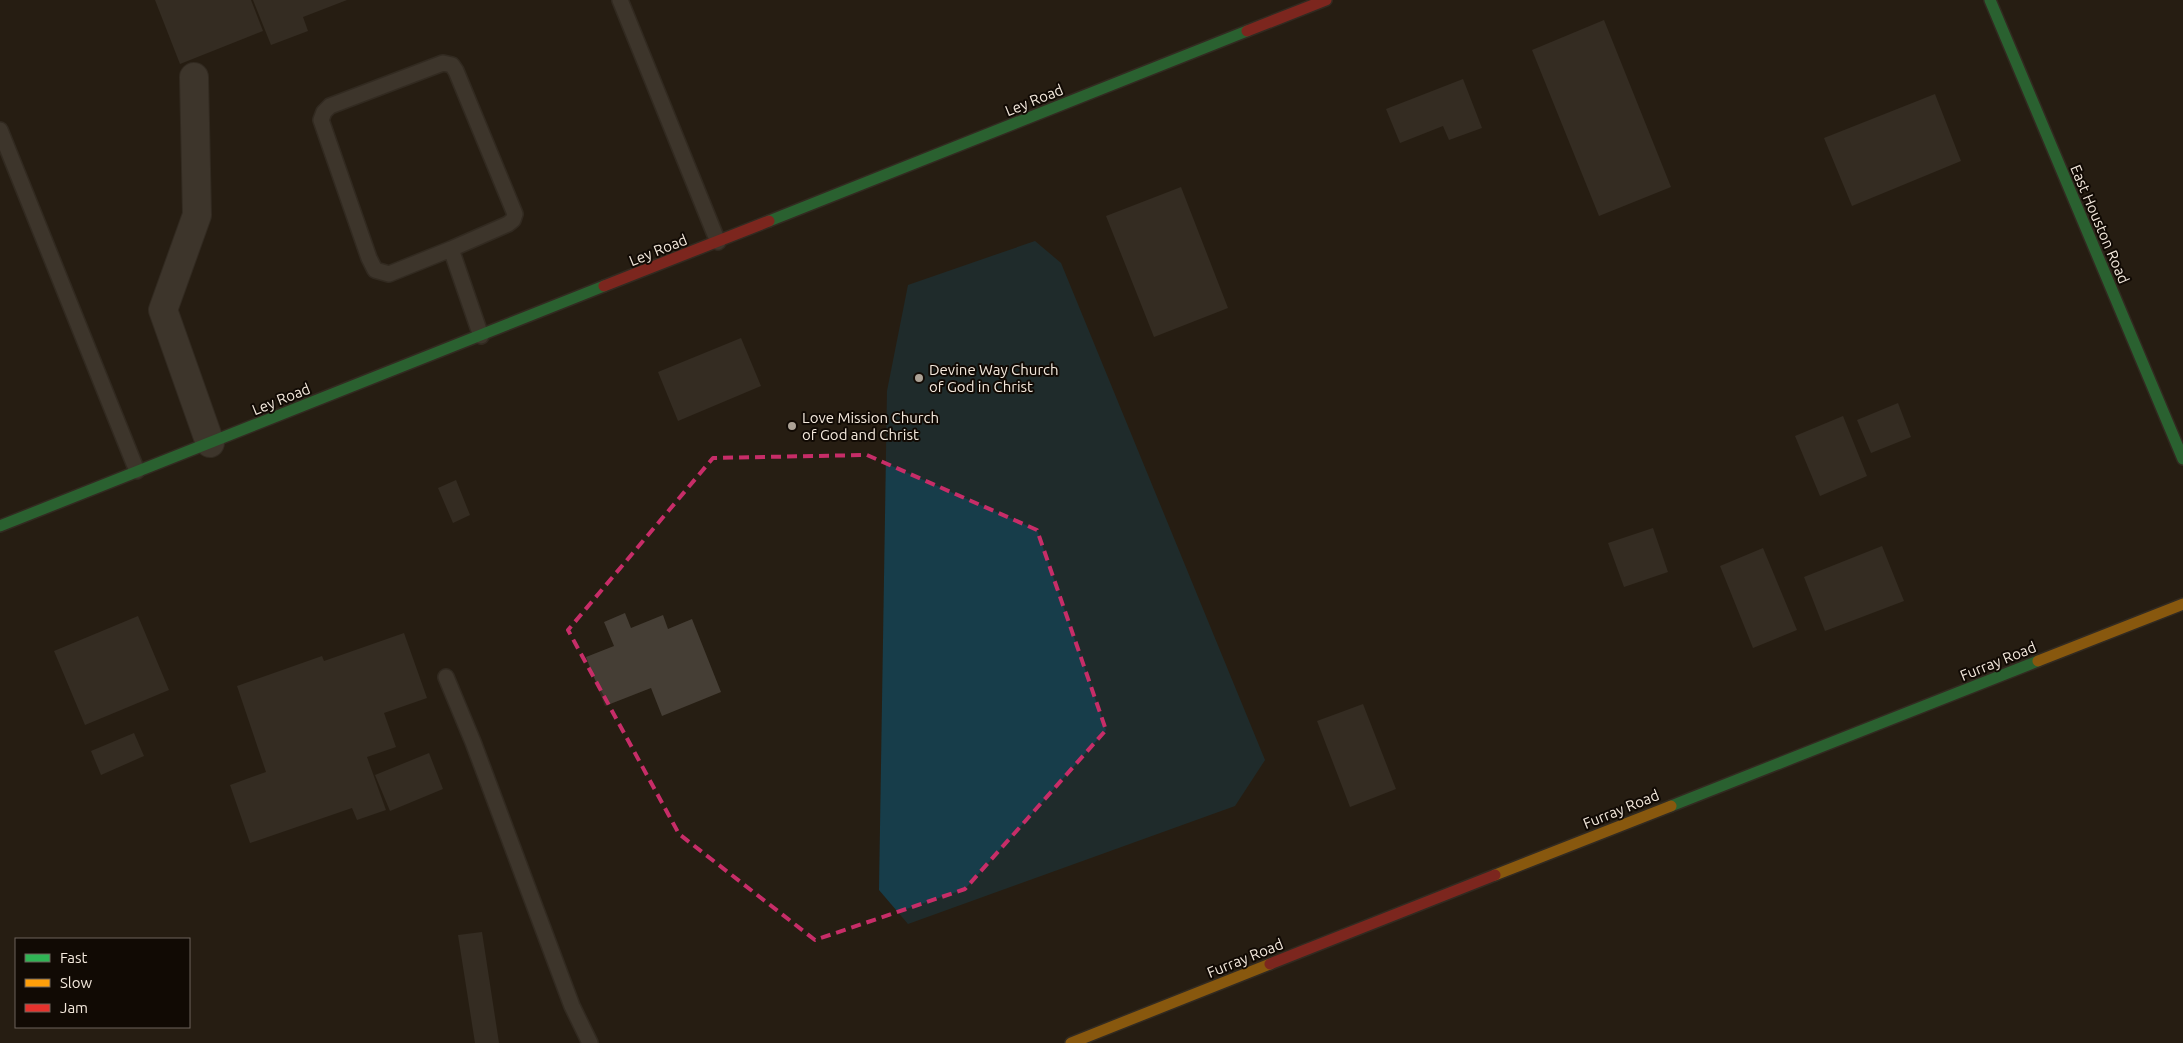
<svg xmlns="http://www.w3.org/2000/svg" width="2183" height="1043" font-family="Ubuntu,sans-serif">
	<rect width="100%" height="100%" fill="#261e13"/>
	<path fill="#173d4a" d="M1035,241l26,22 204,497 -30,46 -327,118 -29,-34 8,-499 21,-106z"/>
	<path fill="#453e35" d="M155,0h96l12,31 -83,33z
		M253,0h94l-44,17 5,14 -37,14z
		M1604,20l67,167 -72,29 -67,-166z
		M1463,79l19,49 -33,12 -6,-14 -43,17 -14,-34z
		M1935,94l26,67 -109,45 -28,-68z
		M1181,187l47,121 -74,29 -48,-121z
		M741,338l20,48 -83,35 -20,-49z
		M1898,403l13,34 -40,16 -14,-33z
		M1843,416l24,60 -47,20 -25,-60z
		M456,480l14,35 -17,8 -15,-35z
		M1653,528l15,44 -44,15 -16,-44z
		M1882,546l22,55 -79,30 -21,-54z
		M1763,548l34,82 -44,18 -33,-82z
		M625,613l6,15 32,-13 5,14 24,-10 29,73 -59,24 -11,-28 -46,18 -19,-49 28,-11 -10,-24z
		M138,616l31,74 -84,35 -31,-74z
		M404,633l23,65 -43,15 12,34 -29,10 19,53 -29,10 -5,-12 -102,35 -20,-58 36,-13 -29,-86 85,-30 2,5z
		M1363,704l33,85 -46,18 -33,-86z
		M134,733l10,23 -43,19 -10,-24z
		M429,753l14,36 -53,22 -15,-36z
		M482,932l17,111h-24l-17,-108z"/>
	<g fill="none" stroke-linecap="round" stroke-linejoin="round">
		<g stroke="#403a32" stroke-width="18">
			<path id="lane" d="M620,0l98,242
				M0,130l137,341
				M451,249l-62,25 -14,-4 -6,-12 -48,-138 3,-8 6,-6 113,-43 9,2 4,6 59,143 -2,6 -5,4 -57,25 30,87
				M446,677l27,65 99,264 18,37"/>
		</g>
		<g stroke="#403a32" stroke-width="30">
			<path id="street" d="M194,77l3,138 -34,95 47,133"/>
		</g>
		<g stroke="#403a32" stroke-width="14">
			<path id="fast" d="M1990,0l193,459
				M769,221l478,-190
				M0,526l604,-240
				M1671,806l367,-145"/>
		</g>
		<g stroke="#403a32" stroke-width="14">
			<path id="slow" d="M2038,661l145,-57
				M1495,875l176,-69
				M1071,1043l199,-79"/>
		</g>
		<g stroke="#403a32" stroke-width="14">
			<path id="jam" d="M1247,31l79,-31
				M604,286l165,-65
				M1270,964l225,-89"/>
		</g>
		<use href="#lane" stroke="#59524a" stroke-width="15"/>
		<use href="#street" stroke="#59524a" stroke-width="28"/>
		<use href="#fast" stroke="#30b455" stroke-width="11"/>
		<use href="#slow" stroke="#ff9f0a" stroke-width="11"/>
		<use href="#jam" stroke="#e5322d" stroke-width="11"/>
	</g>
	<path d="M0 0H2183V1043H0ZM867,455l170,75 69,200 -141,159 -150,51 -136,-106 -111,-204 145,-172z" fill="#261e13" fill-opacity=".55" fill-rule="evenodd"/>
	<path fill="none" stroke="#c72d68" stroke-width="4" stroke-dasharray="10 6" stroke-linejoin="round" d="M867,455l170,75 69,200 -141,159 -150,51 -136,-106 -111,-204 145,-172z"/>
	<g fill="#aca296" stroke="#110a04" stroke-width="2">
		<circle cx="919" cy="378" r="5"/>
		<circle cx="792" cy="426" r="5"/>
	</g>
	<g text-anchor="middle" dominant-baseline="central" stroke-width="4" stroke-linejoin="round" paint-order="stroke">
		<g font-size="15" fill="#f4e9dd" stroke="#110a04">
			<text transform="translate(1034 100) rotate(-22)">Ley Road</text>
			<text transform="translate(2100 224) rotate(67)">East Houston Road</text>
			<text transform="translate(658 250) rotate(-22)">Ley Road</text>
			<text transform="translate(281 399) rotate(-22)">Ley Road</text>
			<text transform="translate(1998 661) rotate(-22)">Furray Road</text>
			<text transform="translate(1621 809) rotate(-22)">Furray Road</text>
			<text transform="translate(1245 958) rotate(-22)">Furray Road</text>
		</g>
		<g font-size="15" fill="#f4e9dd" stroke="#110a04" text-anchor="start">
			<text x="929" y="369">Devine Way Church<tspan x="929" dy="17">of God in Christ</tspan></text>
			<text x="802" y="417">Love Mission Church<tspan x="802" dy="17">of God and Christ</tspan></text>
		</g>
	</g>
	<rect x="15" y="938" width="175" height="90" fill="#110a04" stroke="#6c635b"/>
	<rect x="25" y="954" width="25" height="8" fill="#30b455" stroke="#6c635b"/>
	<text x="60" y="963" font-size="15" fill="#f4e9dd">Fast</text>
	<rect x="25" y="979" width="25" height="8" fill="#ff9f0a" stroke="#6c635b"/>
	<text x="60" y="988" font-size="15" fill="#f4e9dd">Slow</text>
	<rect x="25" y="1004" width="25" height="8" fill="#e5322d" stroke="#6c635b"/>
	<text x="60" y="1013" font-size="15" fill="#f4e9dd">Jam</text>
</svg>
